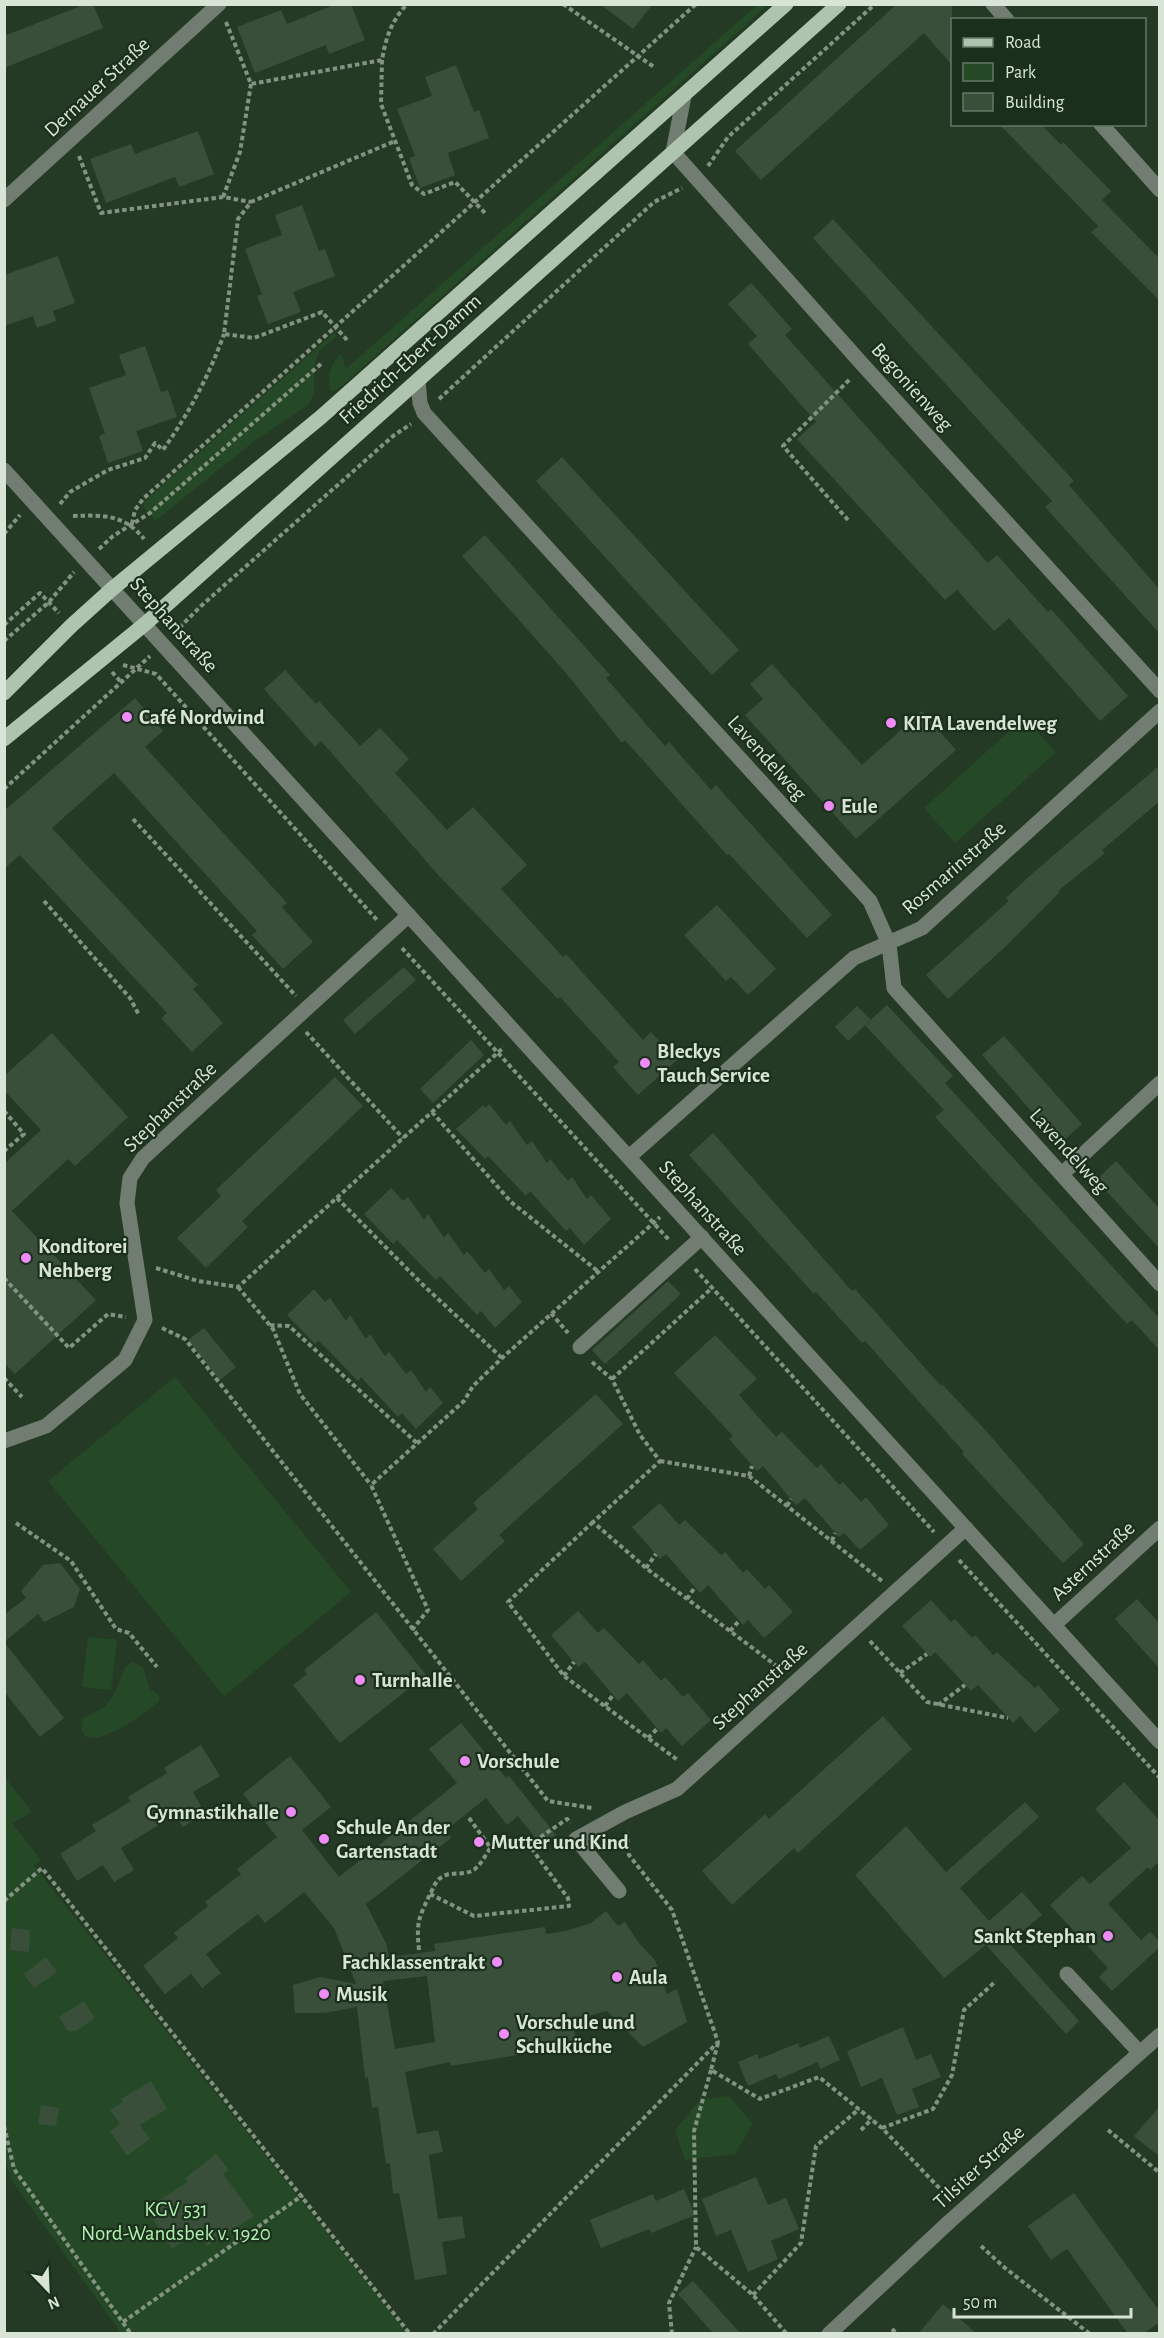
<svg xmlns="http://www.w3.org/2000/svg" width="1164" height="2338" font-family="'Alegreya Sans',sans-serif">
	<rect width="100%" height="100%" fill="#253a25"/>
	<path fill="#254926" d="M757,5h11l-431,385 -6,1c-5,-14 0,-28 10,-37l5,15z
		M335,332l1,5 -17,14 -5,15v27l-6,12 -55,37 -98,79 -11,-14 1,-6z
		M1024,718l32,34 -101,91 -31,-35z
		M175,1377l176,215 -127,104 -176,-215z
		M88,1637l29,3 -6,50 -29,-3z
		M133,1662l10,6 7,21 9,6v6c-14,12 -55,44 -74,35l-4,-7 2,-10c6,-6 16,-7 22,-13 12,-13 14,-24 20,-39z
		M4,1776l28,36 -20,11 29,37 -7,6 373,467h-286l-111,-155 -5,-24z
		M729,2096l24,28 -18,30 -50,6 -10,-30 26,-31z"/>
	<path fill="#394f39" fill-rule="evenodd" d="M86,4h7l10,24 -99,40v-32z
		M336,4h15l14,36 -36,14 -3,-9 -71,28 -18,-46 44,-17 6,14z
		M600,4h53l-20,25z
		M897,4h55v61l-28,-32 -163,147 -26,-29z
		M456,65l18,47 5,-2 10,28 -41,15 7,22 -35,13 -11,-30 6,-2 -18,-47 35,-13 -7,-19z
		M999,124h42l20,21 2,-3 48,49 -9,9 58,59v42l-69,-69 7,-6z
		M198,131l16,43 -35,13 -4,-10 -69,26 -16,-44 41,-15 4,10z
		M302,205l17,46 6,-2 10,27 -42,16 8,20 -33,12 -11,-28 5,-2 -17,-45 37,-14 -7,-20z
		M833,219l241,262 -5,4 91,105v44l-115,-127 7,-6 -239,-263z
		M58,256l17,47 -22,8 3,10 -19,7 -4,-12 -29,10v-51z
		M751,283l41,46 -7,6 203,228 9,-8 51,57 3,-3 77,87 -28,25 -91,-103 -15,13 -37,-41 -12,10 -148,-161 19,-17 -68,-78 9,-8 -29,-32z
		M145,346l16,46 7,-2 9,27 -41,14 7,20 -35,12 -9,-27 6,-3 -16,-45 37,-13 -7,-20z
		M562,457l177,193 -27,25 -176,-194z
		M485,535l125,140 -4,3 59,68 4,-4 42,48 5,-5 116,130 -25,23 -78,-84 -2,1 -102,-115 -3,3 -56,-70 -104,-117z
		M772,664l90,101 60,-54 34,39 -100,89 -111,-124 18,-16 -13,-15z
		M285,670l31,34 3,-3 41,45 20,-18 29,31 -14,14 52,57 26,-23 54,58 -26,24 62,68 3,-3 77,86 8,-8 26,28 -39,35 -25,-28 6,-5 -59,-65 -2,2 -118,-122 -119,-136 -6,6 -51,-58z
		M135,698l28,33 -18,16 142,156 -5,4 31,35 -30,27 -31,-34 5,-4 -143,-158 -62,55 146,157 -5,4 30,34 -31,29 -31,-34 6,-5 -147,-158 -16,14v-58z
		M1160,765v36l-58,49 3,3 -47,38 2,1 -55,55 -57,52 -22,-24 83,-74 -3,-3 28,-26z
		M717,905l59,64 -28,26 -17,-18 -5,4 -42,-46z
		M404,967l12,13 -61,54 -12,-14z
		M887,1005l66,71 -8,7 215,236v32l-28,-31 -5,4 -192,-207 9,-7 -79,-85z
		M857,1006l14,14 -23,21 -13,-14z
		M52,1033l76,84 -53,49 -7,-7 -56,52 84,89 -81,74 -11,-11v-199l37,-34 -37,-40v-14z
		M1004,1036l78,88 -22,20 -78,-89z
		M471,1040l13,15 -51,48 -13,-14z
		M335,1077l28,29 -121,115 6,6 -42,41 -29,-30 44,-42 -5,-6z
		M489,1104l17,21 4,-4 17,24 5,-4 15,22 3,-4 18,22 4,-4 15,22 4,-4 20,24 -27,26 -14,-17 -4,3 -36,-40 -4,5 -38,-40 -3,3 -29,-30 27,-24 3,3z
		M713,1133l139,158 3,-2 86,97 1,-2 45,48 97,112 -21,19 -101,-109 2,-2 -99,-111 -3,2 -46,-51 -2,2 -125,-139z
		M1116,1161l44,48v40l-64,-69z
		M391,1188l12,13 5,-4 16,23 4,-6 16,24 4,-5 16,22 3,-4 18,22 4,-4 15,21 5,-4 13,16 -27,26 -14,-17 -4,4 -37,-39 -4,4 -39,-40 -4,4 -29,-30z
		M668,1281l13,13 -76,70 -13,-14z
		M314,1289l11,13 5,-4 16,23 4,-6 16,24 4,-5 15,22 4,-4 17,22 5,-4 15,22 4,-5 13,16 -27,26 -14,-16 -4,4 -37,-40 -3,4 -39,-40 -4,3 -28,-29z
		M204,1328l32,39 -16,13 -32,-40z
		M715,1335l42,44 -18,16 37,42 6,-5 35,36 4,-4 18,21 4,-3 18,20 5,-5 23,28 -29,25 -16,-17 -5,4 -34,-39 -9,7 -33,-39 -6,5 -28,-32 4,-3 -59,-63z
		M596,1394l27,30 -124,111 6,6 -44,40 -28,-32 45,-40 -5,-6z
		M660,1503l19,22 6,-5 36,35 4,-3 18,21 4,-4 18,20 4,-4 24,27 -29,26 -16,-18 -5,5 -35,-40 -8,8 -34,-39 -6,5 -28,-32z
		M60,1563l20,26 -6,18 -30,15 -6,-8 -34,28v-27l22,-17 -5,-7 22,-26z
		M1137,1599l23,25v45l-45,-50z
		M931,1600l20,22 4,-3 17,19 3,-3 18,20 4,-3 38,36 3,-3 22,25 -25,23 -15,-17 -7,7 -35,-38 -7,6 -36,-39 -5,5 -28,-31z
		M578,1611l20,22 6,-5 35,36 4,-4 18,21 4,-4 18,20 5,-4 23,27 -29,26 -16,-18 -5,5 -34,-40 -9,8 -33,-39 -7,5 -27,-32z
		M376,1612l50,63 -86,68 -47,-58 14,-11 -3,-4z
		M4,1642l60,76 -24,19 -36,-46z
		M883,1716l29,33 -114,104 -4,-5 -62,57 -30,-34 63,-57 4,5z
		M461,1723l45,55 3,-2 47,59 -14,11 -24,-30 -11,9 -21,-27 -41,33 6,7 -85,66 20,39 3,14 46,-6 -1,-7 111,-17 1,7 20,-3 25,-8 15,-12 12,15 7,-4 13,20 17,18 12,34 10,-5 10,33 -44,25 -36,-36 -35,9 4,20 -16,2 1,6 -111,18v-4l-45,10 12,62 21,-4 5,22 -14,3 9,64 24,-3 3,22 -23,4 5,32 -32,6 -16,-87 -6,1 -3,-31 -4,1 -8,-57 -6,1 -4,-31 -3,1 -8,-71 -32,6h-30l-2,-28 27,-8 36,7 -22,-56 -30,-36 -39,31 -7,-9 -52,40 15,19 -19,15 -11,-14 -26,20 -22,-28 35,-28 -4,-5 34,-27 -3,-4 36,-28 -4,-5 40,-32 -34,-43 47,-38 41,51 -29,23 37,47 118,-94 -28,-34zM427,1976l8,66 -40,7 -12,-68z
		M201,1745l19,31 -27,16 12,21 -22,14 -8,-12 -54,33 13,22 -20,12 -11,-17 -26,16 -17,-27 36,-23 -4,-6 39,-24 -3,-4 39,-24 -3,-5z
		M1124,1782l36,39v40l-10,9 -2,-3 -40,37 33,36 9,-8 10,10v5l-48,44 -13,-14 9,-9 -58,-63 32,-29 8,8 41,-36 -36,-39z
		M1025,1802l14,15 -79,71 29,33 33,-29 20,23 -33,28 70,78 -13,13 -80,-89 -42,33 -89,-103 51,-49 40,46z
		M12,1928l18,2 -1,22 -19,-2z
		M46,1957l11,15 -23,16 -10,-14z
		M84,2001l11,17 -19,13h-8l-9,-14z
		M903,2027l13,33 15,-6 10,23 -29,12 7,18 -22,8 -15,-37 -21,9 -14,-36z
		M829,2036l11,24 -20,9 -2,-7 -39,17 -3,-5 -28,12 -10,-24 19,-8 2,5 39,-16 2,5z
		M151,2081l16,28 -27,16 10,14 -23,17 -17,-25 10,-7 -10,-14 13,-8 -2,-3z
		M41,2105l18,3 -3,18 -18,-2z
		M1160,2106v51l-26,-21z
		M216,2154l13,16 -6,4 31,42 -47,30 -11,-15 -24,18 -26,-41 42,-26 -3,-4z
		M756,2177l12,28 18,-7 13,31 -28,12 7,18 -30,13 -17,-42 -15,6 -14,-37z
		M684,2189l11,26 -44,18 -2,-4 -48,19 -11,-28 63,-26 3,7z
		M1074,2193l86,119v10l-17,12h-15l-61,-85 -16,11 -23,-34z
		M693,2281l48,53h-27l-36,-40z
		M943,2304l34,30h-59z"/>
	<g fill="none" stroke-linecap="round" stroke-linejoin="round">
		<path stroke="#829381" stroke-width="4" stroke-dasharray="4.5 3" stroke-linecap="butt" d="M563,4l91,63
			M226,22l25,62 131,-24c4,-23 9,-38 25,-56
			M382,60l-1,44 31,81 12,9 31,-12 32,33
			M79,156l22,57 122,-16 28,5
			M708,166l20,-29 147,-133
			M223,197l17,-45 11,-68
			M347,340l-25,-28 -68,26 -30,-4 14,-115 13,-17 144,-61
			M439,399l215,-197 28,-14
			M60,504l10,-12 38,-22 37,-12 10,-15 8,7c26,-37 46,-74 61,-116
			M73,516c30,-1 51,-2 71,23
			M848,520l-65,-74 67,-67
			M132,524l3,-14 8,-11 553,-495
			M4,534l16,-19
			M99,549l14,-13 37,-23 172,-150
			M4,625l36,-32 19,20
			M174,633l27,-27 192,-170 18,-12
			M4,641l45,-39 25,-30
			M123,665l33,9 221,246
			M112,672l10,11
			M4,789l146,-133
			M133,819l163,177
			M44,901l86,97 9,17
			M402,948l268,293
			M306,1032l97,106
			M4,1111l20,23 -20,17
			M432,1112l79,90 88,70
			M337,1198l86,87 79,73
			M156,1268l42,13 40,6 266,-240
			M695,1269l239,263
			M4,1278l65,70 39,-34 18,3
			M238,1287l35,42 27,65 71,91
			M551,1313l17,20
			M270,1325l19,1 129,118
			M162,1328l23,11 363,462 44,7
			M592,1362l20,17 28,56 20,26 -67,61 53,46 136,102
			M4,1378l18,19
			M612,1379l101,-92
			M660,1461l89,15 133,105
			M749,1476l3,-10
			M787,1506l4,-7
			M593,1522l-85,80 56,74 115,85
			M16,1523l55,38 45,68 13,4 28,34
			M832,1541l3,-8
			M959,1560l201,218
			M646,1568l10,-14
			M687,1599l8,-12
			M412,1630l16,-20 -57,-125 93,-84 9,-15 29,-28 158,-141
			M730,1631l9,-10
			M870,1641l57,61 81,16
			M900,1673l27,-19
			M564,1676l10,-14
			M938,1705l27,-20
			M605,1706l8,-11
			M648,1738l9,-9
			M469,1818l21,29
			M430,1894l44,22 95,-10 -1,-8 -39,-53 38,-26 4,4
			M4,1901l38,-33 368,466
			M419,1950c-3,-30 0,-32 12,-58 5,-9 5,-13 15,-17 10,-3 23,1 31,-8 5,-4 13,-20 19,-27l18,-1 15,6
			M718,2043l-7,27 49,29 59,-22 63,51 61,64
			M711,2070l-17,61 2,116 57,48 33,38
			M4,2126l10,43 117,165
			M882,2128l51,-19 19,-34 12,-65 32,-29
			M861,2130l11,-11
			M1108,2130l52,43
			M981,2246l24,22 85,66
			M753,2295l48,-52 15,-97 43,-37
			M123,2322l180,-127
			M892,2329l5,5
			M433,2334l285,-292 -46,-132 -43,-55 -2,-23
			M672,2334l-3,-31 27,-56"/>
		<path stroke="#727d72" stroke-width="15" d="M993,4l14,16
			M684,96l-11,56 190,213 297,326
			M1101,124l59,66
			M4,200l215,-196
			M418,380l2,23 4,10 446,488 19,43 5,44 266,296
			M4,470l1156,1272
			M629,1157l225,-199 68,-30 238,-217
			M1062,1174l98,-91
			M580,1347l122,-110
			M4,1441l42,-15 79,-66 20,-40 -18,-117 3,-25 13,-20 266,-243
			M1054,1625l106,-97
			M619,1891l-43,-52 49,-27 52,-23 289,-261
			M1067,1974l73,79
			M829,2334l120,-112 211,-187"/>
		<path stroke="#afc4ae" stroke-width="15" d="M4,693l67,-67 41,-37 209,-172 465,-413
			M4,739l141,-115 694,-620"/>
	</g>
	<g fill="#ef8bf6" stroke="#1b301c" stroke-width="2">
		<circle cx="127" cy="717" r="6"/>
		<circle cx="891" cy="723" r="6"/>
		<circle cx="829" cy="806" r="6"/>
		<circle cx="645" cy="1063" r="6"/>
		<circle cx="26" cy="1258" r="6"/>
		<circle cx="360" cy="1680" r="6"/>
		<circle cx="465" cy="1761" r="6"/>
		<circle cx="291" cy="1812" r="6"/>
		<circle cx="324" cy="1839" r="6"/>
		<circle cx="479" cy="1842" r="6"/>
		<circle cx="1108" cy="1936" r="6"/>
		<circle cx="497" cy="1962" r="6"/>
		<circle cx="617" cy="1977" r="6"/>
		<circle cx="324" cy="1994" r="6"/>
		<circle cx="504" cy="2034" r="6"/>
	</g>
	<g text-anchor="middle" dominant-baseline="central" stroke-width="4.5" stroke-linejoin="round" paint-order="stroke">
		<g font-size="21" fill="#d7e4d6" stroke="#1b301c">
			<text transform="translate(97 87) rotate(-43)">Dernauer Straße</text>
			<text transform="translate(410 359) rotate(-42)">Friedrich-Ebert-Damm</text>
			<text transform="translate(912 387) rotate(48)">Begonienweg</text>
			<text transform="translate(174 625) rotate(48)">Stephanstraße</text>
			<text transform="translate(767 758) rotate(48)">Lavendelweg</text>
			<text transform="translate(954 868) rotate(-41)">Rosmarinstraße</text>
			<text transform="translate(170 1107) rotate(-44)">Stephanstraße</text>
			<text transform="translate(1069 1151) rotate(48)">Lavendelweg</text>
			<text transform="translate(703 1208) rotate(48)">Stephanstraße</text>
			<text transform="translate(1093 1561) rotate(-43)">Asternstraße</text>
			<text transform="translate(760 1686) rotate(-42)">Stephanstraße</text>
			<text transform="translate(979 2167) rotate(-42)">Tilsiter Straße</text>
		</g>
		<g font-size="21" font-weight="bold" fill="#d7e4d6" stroke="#1b301c" text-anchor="start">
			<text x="139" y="717">Café Nordwind</text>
			<text x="903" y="723">KITA Lavendelweg</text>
			<text x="841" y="806">Eule</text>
			<text x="657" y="1051">Bleckys<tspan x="657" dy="24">Tauch Service</tspan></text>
			<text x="38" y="1246">Konditorei<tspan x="38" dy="24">Nehberg</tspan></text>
			<text x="372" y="1680">Turnhalle</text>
			<text x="477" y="1761">Vorschule</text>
			<text x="279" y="1812" text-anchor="end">Gymnastikhalle</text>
			<text x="336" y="1827">Schule An der<tspan x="336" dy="24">Gartenstadt</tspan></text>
			<text x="491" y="1842">Mutter und Kind</text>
			<text x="1096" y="1936" text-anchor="end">Sankt Stephan</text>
			<text x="485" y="1962" text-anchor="end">Fachklassentrakt</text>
			<text x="629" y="1977">Aula</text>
			<text x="336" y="1994">Musik</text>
			<text x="516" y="2022">Vorschule und<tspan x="516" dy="24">Schulküche</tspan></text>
		</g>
		<g font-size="21" fill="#b0f0b0" stroke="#1b301c">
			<text x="176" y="2209">KGV 531<tspan x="176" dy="24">Nord-Wandsbek v. 1920</tspan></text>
		</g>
	</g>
	<rect width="1164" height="2338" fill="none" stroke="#d7e4d6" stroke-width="12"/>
	<rect x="951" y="18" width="195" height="108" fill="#1b301c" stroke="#667866" stroke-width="1.5"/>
	<rect x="963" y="38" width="30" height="9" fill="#afc4ae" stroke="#667866" stroke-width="1.5"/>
	<text x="1005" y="48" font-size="18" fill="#d7e4d6">Road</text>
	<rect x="963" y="63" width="30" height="18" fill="#254926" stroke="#667866" stroke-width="1.5"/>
	<text x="1005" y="78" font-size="18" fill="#d7e4d6">Park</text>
	<rect x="963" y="93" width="30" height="18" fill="#394f39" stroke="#667866" stroke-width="1.5"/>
	<text x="1005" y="108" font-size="18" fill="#d7e4d6">Building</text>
	<g transform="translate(48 2290) rotate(157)" stroke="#1b301c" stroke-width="4.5" paint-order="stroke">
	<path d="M0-4.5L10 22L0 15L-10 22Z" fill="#d7e4d6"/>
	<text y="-9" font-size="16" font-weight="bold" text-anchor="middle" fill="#d7e4d6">N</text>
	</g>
	<path d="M954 2308v9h177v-9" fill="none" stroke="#d7e4d6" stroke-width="3"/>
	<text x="963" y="2308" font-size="18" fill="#d7e4d6" stroke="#1b301c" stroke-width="4.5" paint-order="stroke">50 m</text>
</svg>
